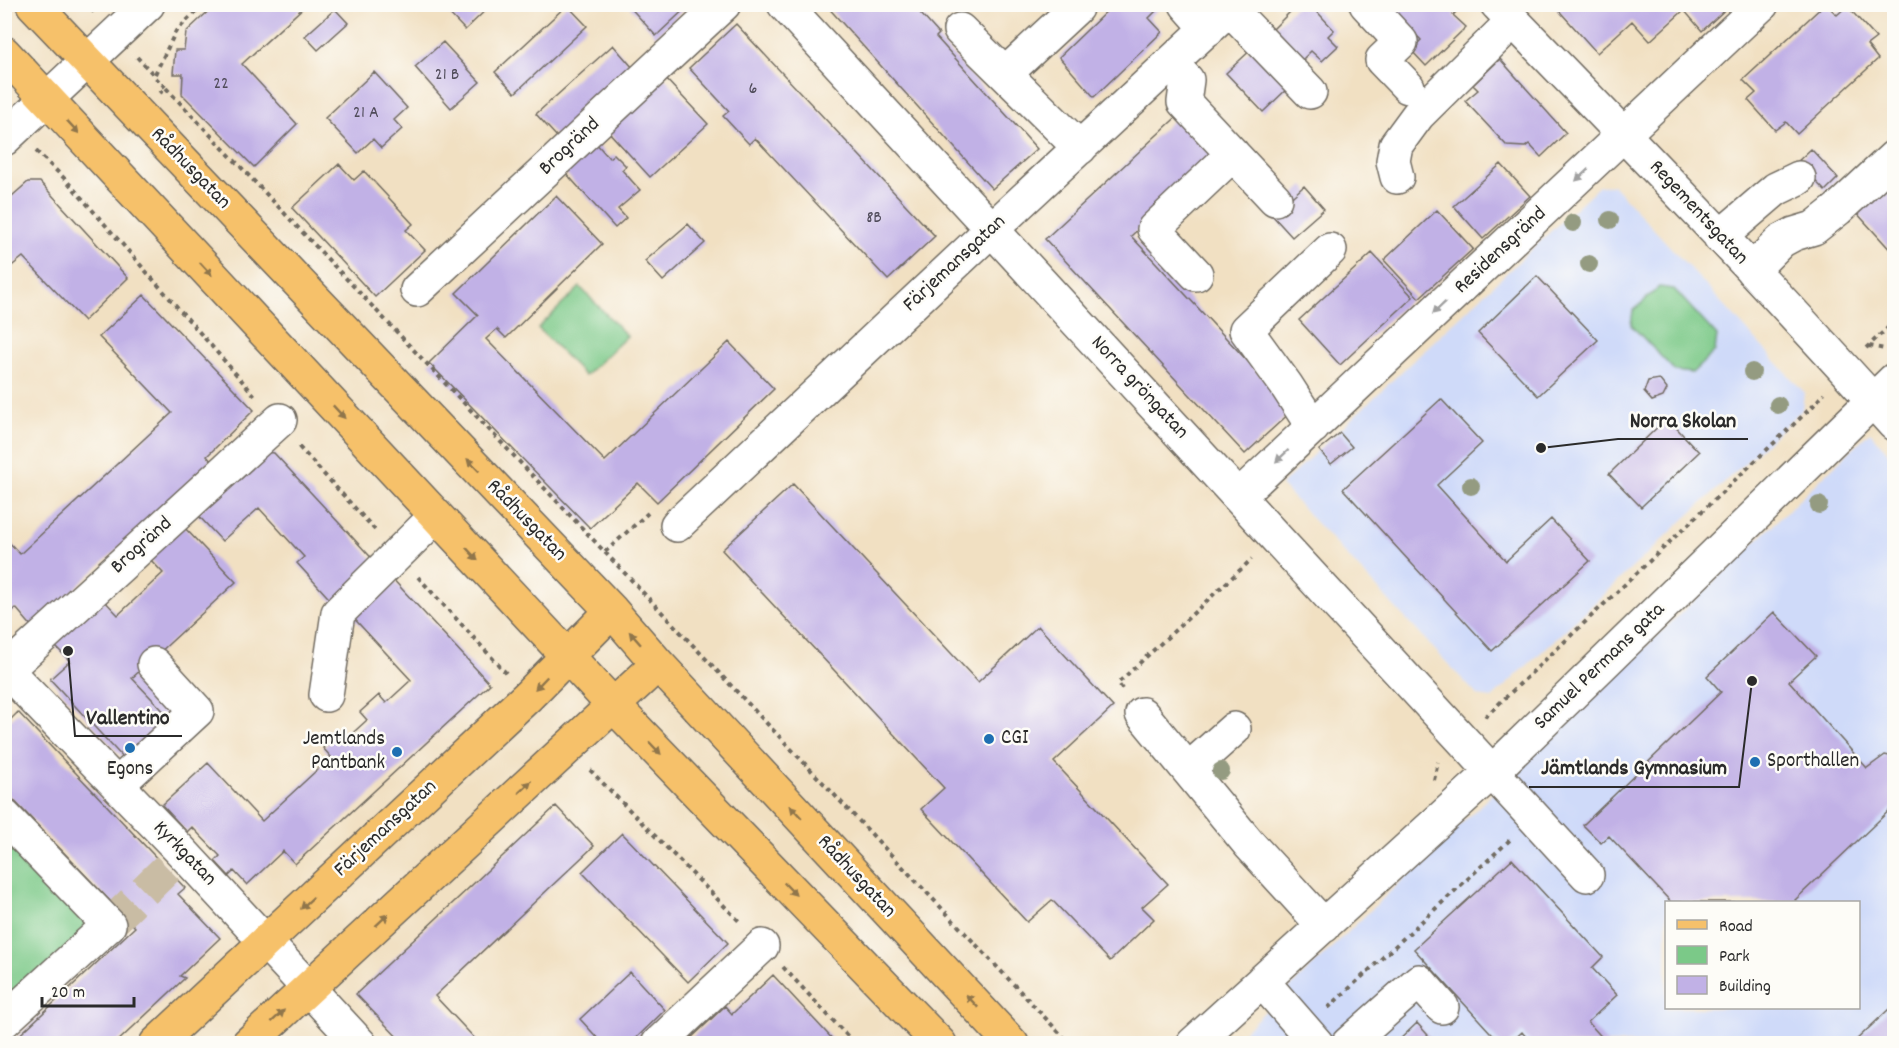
<svg xmlns="http://www.w3.org/2000/svg" width="1899" height="1048" font-family="Dekko,sans-serif">
	<rect width="100%" height="100%" fill="#fdfcf7"/>
	<filter id="ink" filterUnits="userSpaceOnUse"><feTurbulence type="fractalNoise" baseFrequency=".0167" numOctaves="2"/><feDisplacementMap in="SourceGraphic" scale="12" xChannelSelector="R" yChannelSelector="G"/><feConvolveMatrix kernelMatrix="1 2 1 2 8 2 1 2 1" color-interpolation-filters="sRGB"/></filter>
	<filter id="wash" filterUnits="userSpaceOnUse"><feTurbulence type="fractalNoise" baseFrequency=".008" numOctaves="4" result="noise"/><feDisplacementMap in="SourceGraphic" scale="24" xChannelSelector="R" yChannelSelector="G"/><feGaussianBlur stdDeviation="1.35" result="paint"/><feColorMatrix in="noise" values="0 0 0 0 0 0 0 0 0 0 0 0 0 0 0 0 0 1.4 0 .05"/><feComposite in="paint" operator="in"/></filter>
	<g filter="url(#wash)">
		<rect width="100%" height="100%" fill="#f1e0c2"/>
		<path fill="#cfdaf9" fill-rule="evenodd" d="M1613,185l191,207 -2,18 -310,288 -14,-2 -197,-211 318,-299z
			M1870,432l24,27v584l-663,1zM1666,902h192v106h-192z"/>
		<path fill="#7bc988" stroke="#537a5a" stroke-width="1.5" d="M580,287l47,49 -42,40 -47,-48z
			M1659,287l15,2 43,47 -2,15 -23,22 -17,-2 -44,-46 2,-14z
			M5,838l84,88 -84,80z"/>
		<g id="blocks">
			<path fill="#c1b1e6" d="M216,4h91l-65,60 55,60 -43,43 -72,-73 1,-20h-10l2,-24h9l2,-18z
				M445,4h47l-27,26 -22,-23z
				M627,4h63l-34,32z
				M825,4h87l27,30 -3,3 101,112 -45,40z
				M1114,4h49l-14,14 13,14 -68,65 -35,-40z
				M1298,4h12l24,26 -6,6 10,10 -16,15 -11,-10 -15,15 -29,-31z
				M1373,4h84l3,4 -7,7 13,12 -40,39 -15,-16 10,-10 -17,-18z
				M1553,4h178l-29,27 -18,-21 -34,31 -18,-20 -35,32z
				M567,5l20,21 -72,67 -20,-21z
				M1824,5h3l10,10 10,-9 29,32 -9,7 11,14 -81,75 -11,-12 -11,8 -27,-30 8,-7 -13,-13z
				M335,9l13,14 -30,27 -13,-14z
				M736,24l199,212 -47,44 -133,-142 -6,6 -26,-28 6,-5 -40,-43z
				M443,42l37,40 -29,26 -36,-41z
				M613,45l20,23 -76,69 -21,-23z
				M1254,47l36,39 -27,26 -37,-39z
				M1500,59l66,74 -25,24 -12,-13 -4,3 -18,-1 -42,-45 13,-11 -5,-5z
				M374,72l33,36 -13,12 8,9 -21,19 -8,-9 -15,14 -33,-35z
				M664,77l44,47 -58,53 -43,-47z
				M1185,109l38,41 -92,86 162,174 -48,44 -200,-215z
				M595,142l14,16 5,-4 12,12 -4,4 18,20 -22,19 8,9 -11,10 -51,-57z
				M1811,149l27,29 -13,13 -28,-29z
				M339,164l15,16 10,-9 49,53 -7,6 19,20 -50,47 -83,-89z
				M1501,164l29,32 -47,43 -29,-33z
				M1894,175v79l-39,-43z
				M28,182h12l88,96 -44,43 -61,-64 -19,15v-69z
				M1304,186l20,23 -32,28 -20,-22z
				M556,196l46,48 -96,94 -9,-9 -11,10 119,122 124,-119 45,47 -117,113 -19,-19 -48,45 -161,-165 49,-48 -22,-22z
				M1437,210l36,39 -54,49 -35,-38z
				M688,224l17,19 -42,38 -18,-20z
				M1372,253l41,44 -73,68 -41,-45z
				M1537,276l61,64 -60,56 -60,-63z
				M144,295l110,115 -47,46 4,5 -178,167 -17,-20 -12,11v-82l16,17 152,-141 -73,-76z
				M1659,379l8,10 -4,8 -11,4 -8,-9 4,-11z
				M1441,399l41,44 -45,42 69,76 45,-42 39,42 -98,90 -149,-162z
				M1667,418l32,34 -58,55 -32,-33z
				M1340,433l12,14 -21,17 -12,-14z
				M263,452l11,1 105,113 -43,40 -39,-43 7,-6 -45,-49 -37,33 -25,-27z
				M793,484l185,198 60,-56 75,81 -59,55 114,122 -26,23 12,12 -44,42 -58,-61 -25,22 -106,-113 23,-21 -222,-238z
				M183,526l53,56 -104,96 40,42 -45,42 -77,-83 20,-18 -17,-17 49,-46 16,17 45,-42 -14,-15z
				M389,575l101,109 -195,180 -12,-13 -36,34 -13,-14 -5,5 -14,-15 5,-5 -28,-29 -5,5 -25,-27 46,-42 54,58 69,-64 -8,-9 15,-14 6,7 23,-21 -7,-8 19,-17 7,8 25,-23 -63,-68z
				M1774,612l42,44 -27,25 78,87 18,-13 9,2v18h-1l1,2v29l-99,94 2,2h-126l-62,-66 -8,7 -18,-18 138,-133 -14,-16z
				M18,712l167,176 -7,6 42,44 -40,38 5,2 -70,66h-105l125,-117 -131,-137v-64z
				M556,806l38,40 -159,150 45,48h-76l-48,-50z
				M622,833l106,110 -40,39 -106,-110z
				M1512,859l91,98 -11,11 25,27 -29,27 20,22h-76l-10,-12 -13,12h-8l-87,-95z
				M630,972l35,38 -35,34h-27l-23,-25z
				M773,975l64,69h-152l40,-38 7,8z
				M1889,1009l5,6v29h-42z
				M1417,1023l19,21h-41z"/>
		</g>
	</g>
	<g filter="url(#ink)">
		<use href="#blocks" fill-opacity="0" stroke="#706a60" stroke-width="1.5"/>
		<g fill="none" stroke-linecap="round" stroke-linejoin="round">
			<path stroke="#c9bca4" stroke-width="33" stroke-dasharray="33 16" stroke-linecap="butt" d="M109,925l74,-72"/>
			<g stroke="#706a60" stroke-width="36">
				<path id="minor" d="M784,4l803,871
					M1186,4l22,25
					M1366,4l35,38 -19,18 26,27
					M1497,4c134,138 269,277 397,420
					M1230,9l80,83
					M960,30l120,118
					M1171,63l16,17 -3,22 91,97
					M1005,74l71,-66v-4
					M4,139l144,-135
					M1397,177l-4,-16 3,-16 22,-30 95,-94
					M1720,237l56,-48 23,-11
					M1752,270l29,-29 13,-7 20,-6 24,-19 56,-52
					M1196,274l-42,-45 79,-75
					M417,290l307,-286
					M1313,427l-27,-42 -40,-55 84,-80
					M1239,496l523,-492
					M677,525l315,-296 242,-225
					M4,668l179,185 177,191
					M4,672l276,-252
					M326,695l12,-82 98,-97
					M1142,714l107,130 75,82
					M1189,769l45,-40
					M117,785l80,-74 -43,-47
					M4,816l105,109 -105,96
					M1262,981l55,63
					M658,1044l104,-98
					M1193,1044l299,-272 402,-392
					M1348,1044l71,-63 23,26"/>
			</g>
			<g stroke="#706a60" stroke-width="36">
				<path id="major" d="M33,4l579,607 46,53 354,380
					M4,53l610,653 326,338
					M156,1044l372,-348 84,-85
					M248,1044l410,-380"/>
			</g>
			<path stroke="#706a60" stroke-width="4" stroke-dasharray="4.5 4.5" stroke-linecap="butt" d="M86,4l8,8
				M920,7l3,-3
				M137,57l17,18
				M166,88l904,956
				M160,93l6,-5 -12,-12 22,-45 28,-27
				M36,151l30,29 191,218
				M1869,346l16,3
				M1866,348l28,-26
				M299,447l78,85
				M605,552l43,-39
				M418,577l88,96
				M1122,689l-4,-6 134,-124
				M1485,717l328,-311 11,-13
				M590,770l150,152
				M1434,780l4,-18
				M783,967l72,77
				M1328,1008l184,-170"/>
			<use href="#minor" stroke="#fff" stroke-width="33"/>
			<use href="#major" stroke="#f6c16b" stroke-width="33"/>
		</g>
		<g fill="#949b81">
			<circle cx="1610" cy="220" r="9"/>
			<circle cx="1573" cy="223" r="9"/>
			<circle cx="1589" cy="264" r="9"/>
			<circle cx="1752" cy="372" r="9"/>
			<circle cx="1778" cy="405" r="9"/>
			<circle cx="1471" cy="486" r="9"/>
			<circle cx="1819" cy="505" r="9"/>
			<circle cx="1221" cy="771" r="9"/>
		</g>
		<defs><path id="oneway-solid" d="M-6-.8H1V-3.2L6.5 0L1 3.2V.8H-6Z" transform="scale(1.5)"/></defs>
		<g fill="#90764b">
			<use href="#oneway-solid" transform="translate(73 127) rotate(47)"/>
			<use href="#oneway-solid" transform="translate(206 269) rotate(47)"/>
			<use href="#oneway-solid" transform="translate(339 412) rotate(47)"/>
			<use href="#oneway-solid" transform="translate(473 465) rotate(-134)"/>
			<use href="#oneway-solid" transform="translate(472 554) rotate(47)"/>
			<use href="#oneway-solid" transform="translate(635 638) rotate(-131)"/>
			<use href="#oneway-solid" transform="translate(541 683) rotate(134)"/>
			<use href="#oneway-solid" transform="translate(655 748) rotate(46)"/>
			<use href="#oneway-solid" transform="translate(525 787) rotate(-43)"/>
			<use href="#oneway-solid" transform="translate(796 812) rotate(-133)"/>
			<use href="#oneway-solid" transform="translate(790 889) rotate(46)"/>
			<use href="#oneway-solid" transform="translate(307 903) rotate(137)"/>
			<use href="#oneway-solid" transform="translate(382 920) rotate(-43)"/>
			<use href="#oneway-solid" transform="translate(972 1001) rotate(-133)"/>
			<use href="#oneway-solid" transform="translate(278 1016) rotate(-43)"/>
		</g>
		<g fill="#a0a0a0">
			<use href="#oneway-solid" transform="translate(1582 175) rotate(137)"/>
			<use href="#oneway-solid" transform="translate(1439 308) rotate(137)"/>
			<use href="#oneway-solid" transform="translate(1282 456) rotate(137)"/>
		</g>
	</g>
	<g fill="#1f6fb2" stroke="#fdfcf7" stroke-width="2">
		<circle cx="989" cy="739" r="6"/>
		<circle cx="130" cy="748" r="6"/>
		<circle cx="397" cy="752" r="6"/>
		<circle cx="1755" cy="762" r="6"/>
	</g>
	<g text-anchor="middle" dominant-baseline="central" stroke-width="5" stroke-linejoin="round" paint-order="stroke">
		<g font-size="18" fill="#504c5a">
			<text x="447" y="75">21 B</text>
			<text x="221" y="84">22</text>
			<text x="753" y="89">6</text>
			<text x="366" y="113">21 A</text>
			<text x="874" y="218">8B</text>
		</g>
		<g font-size="21" fill="#2b2b2b" stroke="#fdfcf7">
			<text transform="translate(570 147) rotate(-43)">Brogränd</text>
			<text transform="translate(190 169) rotate(46)">Rådhusgatan</text>
			<text transform="translate(1698 213) rotate(47)">Regementsgatan</text>
			<text transform="translate(1501 251) rotate(-43)">Residensgränd</text>
			<text transform="translate(955 264) rotate(-43)">Färjemansgatan</text>
			<text transform="translate(1139 388) rotate(47)">Norra gröngatan</text>
			<text transform="translate(526 521) rotate(46)">Rådhusgatan</text>
			<text transform="translate(142 546) rotate(-42)">Brogränd</text>
			<text transform="translate(1600 667) rotate(-44)">Samuel Permans gata</text>
			<text transform="translate(386 829) rotate(-43)">Färjemansgatan</text>
			<text transform="translate(184 854) rotate(46)">Kyrkgatan</text>
			<text transform="translate(856 877) rotate(47)">Rådhusgatan</text>
		</g>
		<g font-size="21" fill="#2b2b2b" stroke="#fdfcf7" text-anchor="start">
			<text x="1001" y="739">CGI</text>
			<text x="385" y="740" text-anchor="end">Jemtlands<tspan x="385" dy="24">Pantbank</tspan></text>
			<text x="1767" y="762">Sporthallen</text>
			<text x="130" y="770" text-anchor="middle">Egons</text>
		</g>
	</g>
	<path fill="none" stroke="#2b2b2b" stroke-width="2" d="M1541 448L1618 439H1748M68 651L75 736H182M1752 681L1739 787H1529"/>
	<g fill="#2b2b2b" stroke="#fdfcf7" stroke-width="2">
		<circle cx="1541" cy="448" r="6"/>
		<circle cx="68" cy="651" r="6"/>
		<circle cx="1752" cy="681" r="6"/>
	</g>
	<g font-size="22" text-anchor="middle" font-weight="bold" fill="#2b2b2b" stroke="#fdfcf7" stroke-width="5" stroke-linejoin="round" paint-order="stroke">
		<text x="1683" y="427">Norra Skolan</text>
		<text x="128" y="724">Vallentino</text>
		<text x="1634" y="774">Jämtlands Gymnasium</text>
	</g>
	<rect width="1899" height="1048" fill="none" stroke="#fdfcf7" stroke-width="24"/>
	<rect x="1665" y="901" width="195" height="108" fill="#fdfcf7" stroke="#a9a8a5" stroke-width="1.5"/>
	<rect x="1677" y="920" width="30" height="9" fill="#f6c16b" stroke="#a9a8a5" stroke-width="1.5"/>
	<text x="1719" y="931" font-size="18" fill="#2b2b2b">Road</text>
	<rect x="1677" y="946" width="30" height="18" fill="#7bc988" stroke="#a9a8a5" stroke-width="1.5"/>
	<text x="1719" y="961" font-size="18" fill="#2b2b2b">Park</text>
	<rect x="1677" y="976" width="30" height="18" fill="#c1b1e6" stroke="#a9a8a5" stroke-width="1.5"/>
	<text x="1719" y="991" font-size="18" fill="#2b2b2b">Building</text>
	<path d="M42 997v9h92v-9" fill="none" stroke="#2b2b2b" stroke-width="3"/>
	<text x="51" y="997" font-size="18" fill="#2b2b2b" stroke="#fdfcf7" stroke-width="4.5" paint-order="stroke">20 m</text>
</svg>
